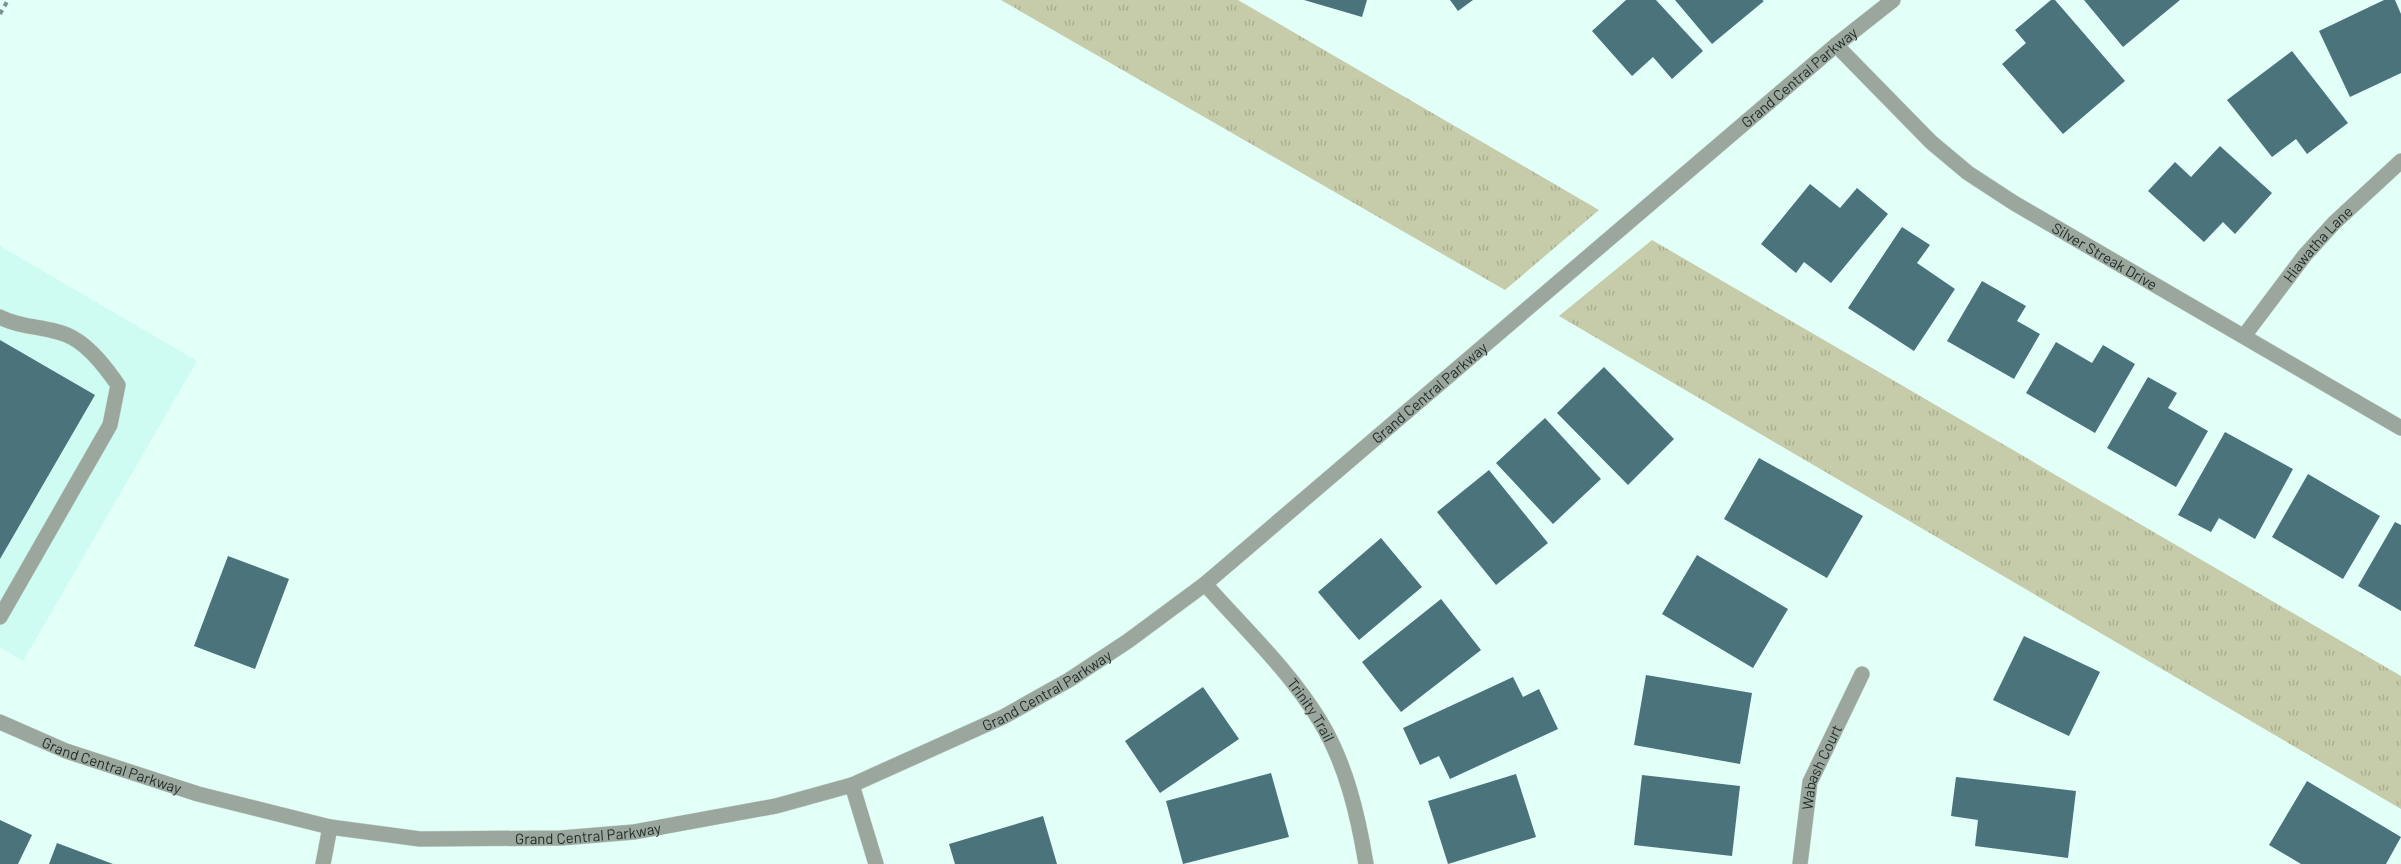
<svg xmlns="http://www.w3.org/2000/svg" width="2401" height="864" font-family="Barlow,sans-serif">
	<defs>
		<pattern id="grass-tufts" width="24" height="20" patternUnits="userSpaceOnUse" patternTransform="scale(1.5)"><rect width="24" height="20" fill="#c6cca9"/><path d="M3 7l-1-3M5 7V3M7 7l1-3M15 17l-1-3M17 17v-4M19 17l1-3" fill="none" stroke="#aaaf91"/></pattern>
	</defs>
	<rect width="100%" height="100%" fill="#e2fff8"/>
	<path fill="#cefcf2" d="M0,246l197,115 -174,300 -23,-14z"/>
	<path fill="url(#grass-tufts)" d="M1001,0h237l361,210 -94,80z
		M1652,240l749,436v133l-842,-493z"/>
	<path fill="#4a737c" d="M1304,0h63l-5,17z
		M1450,0h23l-15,11z
		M1626,0h30l47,51 -31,28 -19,-22 -21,19 -40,-45z
		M1675,0h87l2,1 -52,43z
		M2051,0h4l70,81 -62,53 -61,-70 24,-21 -11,-13z
		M2084,0h96l-57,47z
		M2384,0h11l6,14v59l-51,24 -31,-66z
		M2292,51l56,72 -41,31 -11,-15 -24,18 -45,-57z
		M2220,146l52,47 -37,41 -12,-12 -19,20 -56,-51 27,-29 16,15z
		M1810,184l30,24 17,-20 31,26 -57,69 -27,-21 -8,11 -35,-29z
		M1902,227l28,18 -13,18 38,26 -41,62 -66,-43z
		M1982,281l44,25 -9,15 23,13 -26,45 -67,-38z
		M0,340l95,55 -95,164z
		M2056,342l36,21 11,-18 32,19 -40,69 -69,-40z
		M1604,367l70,72 -46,46 -71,-72z
		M2148,377l29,16 -9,15 40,23 -32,56 -69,-39z
		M1545,418l56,61 -48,45 -57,-61z
		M2225,432l68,37 -38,70 -36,-21 -8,14 -33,-17z
		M1759,458l104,58 -36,62 -103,-59z
		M1489,470l59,73 -52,42 -59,-73z
		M2308,474l72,42 -37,63 -71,-42z
		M2395,522l6,3v86l-43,-25z
		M1381,538l41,49 -63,53 -41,-48z
		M1697,555l91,54 -35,59 -91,-54z
		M228,556l61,23 -34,90 -61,-23z
		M1441,599l40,51 -80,62 -39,-50z
		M2024,636l76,36 -31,64 -76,-36z
		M1646,675l106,18 -12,71 -106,-19z
		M1513,677l10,20 16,-8 19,40 -108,50 -11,-23 -19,9 -17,-37z
		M1203,687l36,52 -79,54 -35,-52z
		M1271,773l18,64 -106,27 -17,-63z
		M1516,774l20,63 -88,27 -20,-63z
		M1642,775l98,11 -8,70 -98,-11z
		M1956,777l120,14 -8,67 -93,-12 3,-26 -27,-4z
		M2307,781l94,56 -15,27h-85l-32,-19z
		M1043,816l14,48h-102l-6,-20z
		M0,820l32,15 -14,29h-18z
		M57,843l56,21h-64z"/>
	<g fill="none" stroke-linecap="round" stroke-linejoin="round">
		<g stroke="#bfd9d3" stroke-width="16">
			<g id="minor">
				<path id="s1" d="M1836,45l95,97 37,31 46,30 387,225"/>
				<path d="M0,317c22,12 52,9 73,21 18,10 33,30 45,47l-8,40 -110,192"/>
				<path id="s2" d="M2244,336l61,-81 29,-32 67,-62"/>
				<path id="s3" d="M1205,584c39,44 84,86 115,137 26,43 38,94 46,143"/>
				<path id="s4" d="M0,722l66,29 132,43 132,33 90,12 141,-1 73,-6 142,-26 76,-21 151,-68 66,-37 59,-39 77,-57 631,-539 57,-45"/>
				<path d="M852,785l24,79"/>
				<path d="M323,864l7,-37"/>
				<path id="s5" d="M1800,864l10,-82 52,-108"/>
			</g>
		</g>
		<path stroke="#7c918d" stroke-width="4" stroke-dasharray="4.5 4.5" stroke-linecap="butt" d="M0,14l8,-14"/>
		<use href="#minor" stroke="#9ba79c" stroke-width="15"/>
	</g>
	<g text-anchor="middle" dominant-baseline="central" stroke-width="6" stroke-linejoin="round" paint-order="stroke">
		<g font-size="15" fill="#1e2b29" stroke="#fff">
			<text stroke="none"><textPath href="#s4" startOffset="2064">Grand Central Parkway</textPath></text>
			<text stroke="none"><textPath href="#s2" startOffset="118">Hiawatha Lane</textPath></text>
			<text stroke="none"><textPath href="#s1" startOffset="344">Silver Streak Drive</textPath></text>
			<text stroke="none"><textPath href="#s4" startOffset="1578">Grand Central Parkway</textPath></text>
			<text stroke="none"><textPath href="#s4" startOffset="1092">Grand Central Parkway</textPath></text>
			<text stroke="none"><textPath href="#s3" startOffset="165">Trinity Trail</textPath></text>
			<text stroke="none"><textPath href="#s4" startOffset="120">Grand Central Parkway</textPath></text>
			<text stroke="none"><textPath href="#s5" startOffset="100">Wabash Court</textPath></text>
			<text stroke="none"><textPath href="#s4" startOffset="606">Grand Central Parkway</textPath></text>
		</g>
	</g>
</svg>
